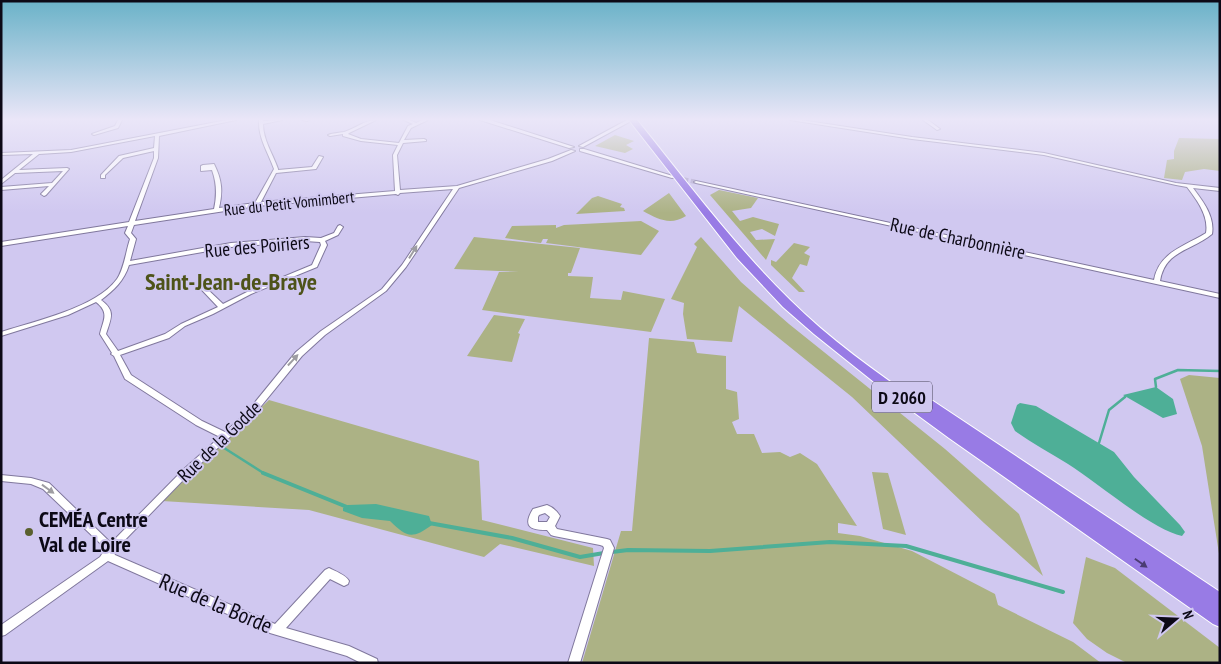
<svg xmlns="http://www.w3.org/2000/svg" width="1221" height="664" font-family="'PT Sans Narrow',sans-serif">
	<rect width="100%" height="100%" fill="#d0c8f0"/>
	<path fill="#acb285" d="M615,135l19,6 -8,4 7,4 -8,4 -30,-7z
		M1179,138l41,1v32l-16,-2 -19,3 -3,8 -18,-2 3,-18 7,-1v-8z
		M719,190l39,8 -7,10 -19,3 8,10 13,-4 26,7 -4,12 -13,-7 -12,3 6,8 19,-1 -9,21 -56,-65z
		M669,193l17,23c-16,10 -28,3 -43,-5z
		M598,196l24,8 -2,3 4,1 1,3 -49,3 16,-16z
		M641,221l18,10 -18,24 -95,-12 2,-4h-5l-2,4 -36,-5 7,-12 44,-1v3l8,-3z
		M474,237l106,11 -9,25h-3v3l25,1 -3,21 31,2 2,-9 42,8 -14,33 -169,-22 17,-38h20l-65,-3z
		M701,237l40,45 48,42 156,125 74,65 24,62 -59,-53 -132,-126 -113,-91 -7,36 -45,-3 -4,-25 1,-11 -13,-4 26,-52 -3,-3z
		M794,243l16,4 -6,6 6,3 -3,10 -7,-2 -8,14 13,14h-6l-28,-27v-5l5,2z
		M494,315l31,4 -7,14 2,1 -8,28 -45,-6z
		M649,338l45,4 3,11 29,3v33l11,3 2,27 -7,3 5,12h17l8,19 18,-1 10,5 10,-4 17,11 40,62 -19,-3v10l22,3 52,15 83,43 3,11 75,37 28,21h-519l39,-132h11z
		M1189,375l31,3v182l-18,-114 -22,-67z
		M269,400l210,61 3,59 111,28 1,18 -94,-22 -16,13 -175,-47 -147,-9z
		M872,472l16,1 18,62 -23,-6z
		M1086,557l29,11 105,80v15h-93l-20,-10 -20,-14 -14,-16z"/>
	<path fill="#4eaf97" d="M1156,387l17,12 4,15 -14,4 -40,-23z
		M1020,403l16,3 78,46 20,25 46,48 5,7 -3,4c-30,-6 -85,-54 -114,-72 -18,-11 -36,-21 -53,-33l-4,-8 6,-18z
		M376,504l53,12 3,9c-21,15 -25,12 -42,-4l-28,-3 -19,-7v-3l5,-3z"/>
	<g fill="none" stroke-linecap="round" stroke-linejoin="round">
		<path stroke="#4eaf97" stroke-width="2.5" d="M1156,387l-1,-8 23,-9 42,1
			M1099,443l10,-33 16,-13
			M221,446l44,28"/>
		<path stroke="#4eaf97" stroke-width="4" d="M263,473l84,34
			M429,523l83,15 68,19 24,-4
			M612,552l16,-2 82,1 120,-9 76,4 157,46"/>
		<path stroke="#b3abcf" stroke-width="4.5" stroke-dasharray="4.5 2.5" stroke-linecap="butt" d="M677,178l19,4"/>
		<g stroke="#80789d" stroke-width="2">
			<path id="street" d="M118,120h4l-4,8 -24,7 -2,-1 23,-8z
				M227,120h9l-77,16 -1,22 -23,63 79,-12c3,-14 3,-25 -2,-39l-11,1v-5l2,-1 11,-1c8,16 9,27 5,44l36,-5 19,-34c-6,-17 -16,-31 -15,-49h4v1l19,-1 -19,4c0,16 10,30 15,45v1l34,-3 7,-11 4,1 -7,12 -40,4 -15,29 134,-11 -2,-36 5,-10 -37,-4 -18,-5v-2l-13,2 -2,-1c5,-2 11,-2 16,-3 11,-3 20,-12 32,-12l-27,13 -1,1 13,5 38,4 9,-17 5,-2 -9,-4h6l6,3 6,-3h6l-17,8 -7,12 20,-1 2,1v1l-23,2 -6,12 3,35 57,-4 91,-27 23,-9 4,1 -23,10 -93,27 -53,79 -20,24 -61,44 -23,21 -49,60 -63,57 -68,70 -8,10 1,2 160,69 50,-54 4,-2c6,3 17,7 20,13l-1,3 -4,2 -14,-7 -44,49 63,18 28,13 1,4h-17l-14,-7 -77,-23 -162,-72 -103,74 -4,1v-11l99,-68 4,-6 -1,-5 -60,-57 -12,-5 -30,-3v-6l30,3 18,5 62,60 73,-74 36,-32 -24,-12 -71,-46 -11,-23 -3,-2 1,-1 -12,-19c3,-14 10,-21 -4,-32l-28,13 -67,21v-4c34,-11 95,-24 116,-53 7,-10 9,-28 13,-40l-5,-6 3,-7 -127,20v-4l128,-20 25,-64v-7l-31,7 -18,17v3h-4v-3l18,-19 35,-8 1,-12 -84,16 -32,2 -20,16 48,-2 2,1 -23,26 -2,1 -3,-2 8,-8 -48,4v-3l51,-4 11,-12 -48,2 -14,11v-4l32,-26 -32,1v-2l70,-3zM453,189l-51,76 -20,24 -61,42 -25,21 -49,60 -22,20 -23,-11 -71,-46 -11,-20 49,-17 16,-12 28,-12 38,-20 66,-27 10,-22 -2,-4 13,-6 5,-8 -3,-2 -2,1 -4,7 -13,5 -16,-1 -74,6 -101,18 6,-22 -5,-6 3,-8 123,-19 139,-12 2,1 2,-2zM305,241l15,1 1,3 -9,20 -65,27 -24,12 -19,-18h-4l-1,1 1,1 18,19 -37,17 -16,10 -47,17 -12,-17c5,-16 10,-23 -5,-34 13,-10 23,-19 28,-35l102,-18z
				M302,120h7l-2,1z
				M627,120l4,1 -48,26 -4,-1z
				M790,120h11l111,17 132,16 132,30 44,5v3l-27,-3c10,13 22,29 19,46 -20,17 -47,16 -52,47l60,13v4l-524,-115 -2,-1 2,-1 458,99c5,-28 31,-34 52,-47 3,-17 -9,-33 -19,-46l-11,-2 -132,-30 -132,-16z
				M923,120h5l12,9 -3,1z
				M580,149h4l92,28 -4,1 -92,-27z
				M547,505c5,2 10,6 13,11l-5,10 2,3 50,10 3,1 4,8 -34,115h-12l36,-115 -1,-2 -3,-1 -46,-9 -3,-1 -4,-5c-16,0 -25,-3 -14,-21zM545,513l5,4 -3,5h-9v-5l1,-2z"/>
		</g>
		<g stroke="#80789d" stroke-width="2">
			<path id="secondary" d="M480,120h10l84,27 -5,1z"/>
		</g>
		<g stroke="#fff" stroke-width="2">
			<path id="highway" d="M629,120h8c49,61 97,125 153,180 38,38 87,73 132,104l6,-4 5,1 287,191v35l-7,-3 -264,-186 -60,-44 -75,-60 -31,-27 -46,-49z"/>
		</g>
		<use href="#street" fill="#fff" fill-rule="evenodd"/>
		<use href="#secondary" fill="#fff" fill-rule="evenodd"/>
		<use href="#highway" fill="#987be5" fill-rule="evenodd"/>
	</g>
	<defs><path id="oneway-solid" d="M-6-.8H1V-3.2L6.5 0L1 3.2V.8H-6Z" transform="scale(1.25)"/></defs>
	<g fill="#9e9da2">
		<use href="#oneway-solid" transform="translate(413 252) rotate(-58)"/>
		<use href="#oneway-solid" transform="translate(293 360) rotate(-47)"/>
		<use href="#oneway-solid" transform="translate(48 489) rotate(36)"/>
	</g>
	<use fill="#4b3c73" href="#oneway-solid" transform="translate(1141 563) rotate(35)"/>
	<linearGradient id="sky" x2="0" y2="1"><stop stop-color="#6ab2c8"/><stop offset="0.56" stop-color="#eae6f8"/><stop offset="1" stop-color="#eae6f8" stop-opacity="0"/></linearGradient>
	<rect width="1221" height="213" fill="url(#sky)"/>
	<circle fill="#5a602e" stroke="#d0c8f0" stroke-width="2" cx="29" cy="532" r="5"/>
	<g text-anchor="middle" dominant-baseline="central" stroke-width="4" stroke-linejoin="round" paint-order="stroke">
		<g font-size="16" fill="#0c0916" stroke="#d0c8f0">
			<text transform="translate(289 203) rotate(-6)">Rue du Petit Vomimbert</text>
		</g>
		<rect fill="#d0c8f0" stroke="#474257" stroke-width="1" x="872" y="381.5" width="60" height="31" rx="4"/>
		<g font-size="18" font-weight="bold" fill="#0c0916">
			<text x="902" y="397">D 2060</text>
		</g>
		<g font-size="19" fill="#0c0916" stroke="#d0c8f0">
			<text transform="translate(958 238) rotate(12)">Rue de Charbonnière</text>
			<text transform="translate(257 246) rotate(-5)">Rue des Poiriers</text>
			<text transform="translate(219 441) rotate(-44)">Rue de la Godde</text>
		</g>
		<g font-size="22" font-weight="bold" fill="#0c0916" stroke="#d0c8f0" text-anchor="start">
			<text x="39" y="519">CEMÉA Centre<tspan x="39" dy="25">Val de Loire</tspan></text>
		</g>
		<g font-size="22" fill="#0c0916" stroke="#d0c8f0">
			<text transform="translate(216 603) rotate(23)">Rue de la Borde</text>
		</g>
		<g font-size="24" font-weight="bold" fill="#4e5319" stroke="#d0c8f0">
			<text x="231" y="281">Saint-Jean-de-Braye</text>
		</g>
	</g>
	<rect width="1221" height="664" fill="none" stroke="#0c0916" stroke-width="5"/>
	<g transform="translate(1176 619) rotate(71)" stroke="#d0c8f0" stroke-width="4" paint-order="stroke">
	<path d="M0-4L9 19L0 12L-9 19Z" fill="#0c0916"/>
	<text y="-8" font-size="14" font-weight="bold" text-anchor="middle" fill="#0c0916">N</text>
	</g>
</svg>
